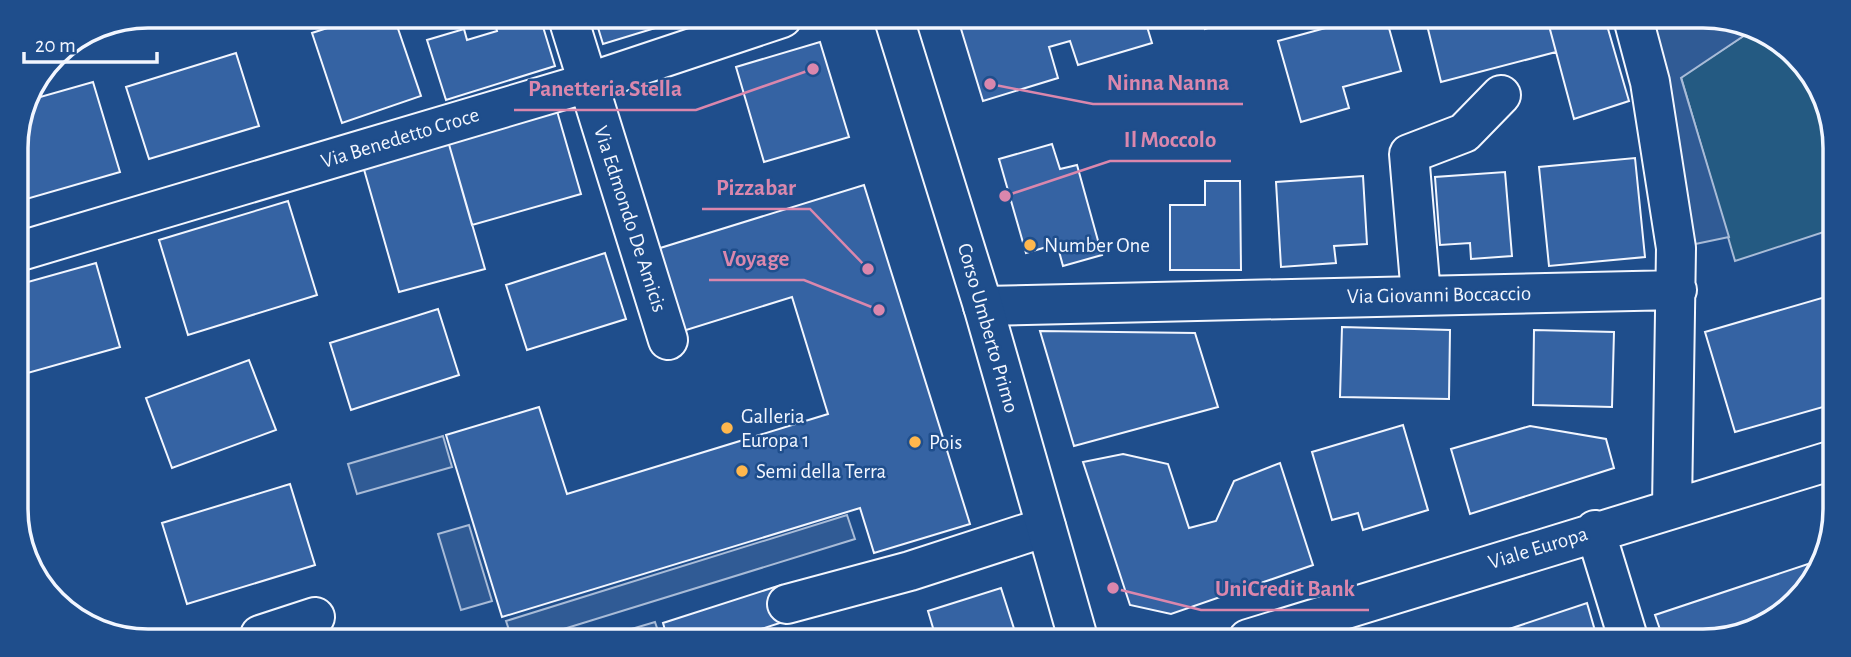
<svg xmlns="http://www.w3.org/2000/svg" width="1851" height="657" font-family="'Alegreya Sans',sans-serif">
	<rect width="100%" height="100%" fill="#1f4e8c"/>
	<path fill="#245a82" stroke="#a8bbd7" stroke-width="2" d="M1754,29l49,32 31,70 -1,98 -98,32 -54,-184z"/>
	<path fill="#305b95" stroke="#a8bbd7" stroke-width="2" d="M1621,22l124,1 9,6 -73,49 48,159 -72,15 -32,-221z
		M443,436l9,31 -95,27 -9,-30z
		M847,515l8,24 -314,97h-30l-5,-15z
		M469,525l23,76 -31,9 -23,-76z
		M655,622l5,15 -52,-1z"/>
	<path fill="#3563a3" stroke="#f2f6ff" stroke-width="2" d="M361,17h33l27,79 -79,27 -30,-90z
		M493,17h47l15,49 -109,34 -19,-60 37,-11 3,11 30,-9z
		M595,18h93l-85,26z
		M958,19l187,1 7,23 -74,22 -8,-24 -21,6 9,31 -75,23z
		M1203,20h30l-28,9z
		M1351,21h36l14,50 -58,16 6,21 -48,14 -23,-81z
		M1426,21l122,1 8,30 -115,30z
		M1548,22h58l23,79 -55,18z
		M820,42l29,95 -85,25 -28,-95z
		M236,53l23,73 -110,33 -23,-72z
		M93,82l27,90 -104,30v-63l10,-38z
		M557,111l24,83 -109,31 -24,-84z
		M448,141l37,128 -86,23 -36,-126z
		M1052,144l8,25 17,-4 25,90 -39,11 -6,-22 -31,9 -27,-94z
		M1635,158l10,99 -96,9 -10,-99z
		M1505,172l7,84 -41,3 -1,-16 -30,2 -5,-68z
		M1363,176l4,68 -33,2 2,17 -55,4 -5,-85z
		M1205,181h35l1,89h-71v-65h35z
		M864,185l106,339 -96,29 -14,-45 -358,109 -56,-182 93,-28 28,87 261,-80 -36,-117 -109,34 -26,-82z
		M288,201l29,94 -129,40 -29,-95z
		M605,253l21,66 -99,31 -21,-65z
		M96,263l24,84 -103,29v-91z
		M1832,295l-2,110 -95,27 -30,-100z
		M438,309l21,66 -108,35 -21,-67z
		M1342,327l108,3 -1,69 -109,-2z
		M1534,330l80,2 -2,75 -79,-2z
		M1040,331l155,2 23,74 -144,39z
		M249,360l27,70 -104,38 -26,-70z
		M1403,425l25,85 -65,20 -5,-17 -26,7 -20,-68z
		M1530,426l76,13 8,29 -144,46 -19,-65z
		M1123,454l45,10 21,64 27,-7 18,-40 46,-18 33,102 -142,49 -41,-9 -47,-143z
		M290,484l25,81 -128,39 -25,-81z
		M1814,562l2,6 -33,46 -69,22 1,4 -4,1h-47l-9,-26z
		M781,585l11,34 -55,18h-70l-4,-14z
		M1001,588l16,50h-81l-8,-27z
		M1587,603l11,38 -117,-1 1,-2z"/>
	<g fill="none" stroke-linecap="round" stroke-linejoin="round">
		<g stroke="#f2f6ff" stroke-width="42">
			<path id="minor" d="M568,18l100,322
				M1634,22l16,60 26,166 -4,259
				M17,252l570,-169 195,-65
				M1421,295l-12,-141 55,-21 37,-38
				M983,306l694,-16
				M1595,530l34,111
				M787,604l123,-33 136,-44
				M260,635l55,-18
				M1248,639l582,-178"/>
		</g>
		<g stroke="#f2f6ff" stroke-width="42">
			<path id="major" d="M894,19l89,287 95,332"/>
		</g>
		<use href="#minor" stroke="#1f4e8c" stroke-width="38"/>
		<use href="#major" stroke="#1f4e8c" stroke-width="38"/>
	</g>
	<g fill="#ffb74d" stroke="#1f4e8c" stroke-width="2.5">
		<circle cx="1030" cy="245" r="7"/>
		<circle cx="727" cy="428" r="7"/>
		<circle cx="915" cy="442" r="7"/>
		<circle cx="742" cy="471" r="7"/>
	</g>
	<g text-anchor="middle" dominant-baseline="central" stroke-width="5" stroke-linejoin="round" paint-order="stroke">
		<g font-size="21" fill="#f2f6ff" stroke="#1f4e8c">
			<text transform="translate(400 138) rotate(-17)">Via Benedetto Croce</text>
			<text transform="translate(630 219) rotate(72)">Via Edmondo De Amicis</text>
			<text transform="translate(1439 295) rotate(-1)">Via Giovanni Boccaccio</text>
			<text transform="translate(988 328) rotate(74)">Corso Umberto Primo</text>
			<text transform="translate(1538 548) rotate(-17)">Viale Europa</text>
		</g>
		<g font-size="21" fill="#f2f6ff" stroke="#1f4e8c" text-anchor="start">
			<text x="1044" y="245">Number One</text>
			<text x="741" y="416">Galleria<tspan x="741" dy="24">Europa 1</tspan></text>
			<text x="929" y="442">Pois</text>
			<text x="756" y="471">Semi della Terra</text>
		</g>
	</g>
	<path d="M0 0H1851V657H0ZM148 28H1703A120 120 0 0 1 1823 148V509A120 120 0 0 1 1703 629H148A120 120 0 0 1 28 509V148A120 120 0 0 1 148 28Z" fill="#1f4e8c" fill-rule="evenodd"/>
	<path fill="none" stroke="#f2f6ff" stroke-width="3.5" d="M148 28H1703A120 120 0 0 1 1823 148V509A120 120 0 0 1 1703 629H148A120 120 0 0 1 28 509V148A120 120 0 0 1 148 28Z"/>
	<path fill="none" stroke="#da87ad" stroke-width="2.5" d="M990 84L1093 104H1243M813 69L696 110H514M1005 196L1110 161H1231M868 269L810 209H702M879 310L804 280H709M1113 588L1201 610H1369"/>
	<g fill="#da87ad" stroke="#1f4e8c" stroke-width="2.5">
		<circle cx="990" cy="84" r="7"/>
		<circle cx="813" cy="69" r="7"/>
		<circle cx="1005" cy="196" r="7"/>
		<circle cx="868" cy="269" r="7"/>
		<circle cx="879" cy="310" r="7"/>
		<circle cx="1113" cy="588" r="7"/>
	</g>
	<g font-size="23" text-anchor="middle" font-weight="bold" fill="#da87ad" stroke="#1f4e8c" stroke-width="5" stroke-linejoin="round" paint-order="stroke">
		<text x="1168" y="90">Ninna Nanna</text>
		<text x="605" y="96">Panetteria Stella</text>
		<text x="1170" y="147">Il Moccolo</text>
		<text x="756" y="195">Pizzabar</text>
		<text x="756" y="266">Voyage</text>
		<text x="1285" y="596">UniCredit Bank</text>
	</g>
	<path d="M24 52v10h133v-10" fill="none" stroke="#f2f6ff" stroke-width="3.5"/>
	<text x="35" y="52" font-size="21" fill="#f2f6ff" stroke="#1f4e8c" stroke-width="5" paint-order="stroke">20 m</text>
</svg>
